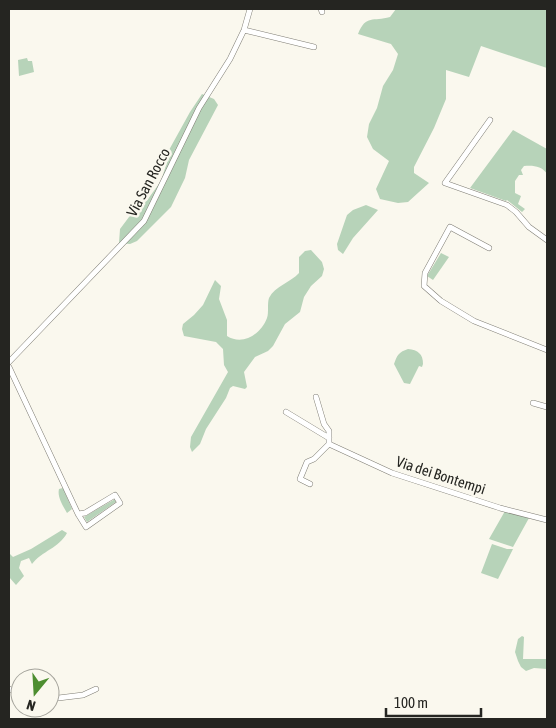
<svg xmlns="http://www.w3.org/2000/svg" width="556" height="728" font-family="'Asap Condensed',sans-serif">
	<rect width="100%" height="100%" fill="#faf8ee"/>
	<path fill="#b7d3b9" d="M396,9h151v59l-66,-22 -12,31 -23,-7v29l-12,29 -20,39v6l15,10 -21,19 -10,1 -18,-4 -4,-10 13,-28 -16,-12 -6,-12 2,-13 8,-16 6,-22 10,-16 5,-16 -7,-10 -33,-10c8,-20 15,-12 32,-17z
		M27,58l1,3h4l2,11 -15,4 -1,-16z
		M202,94l12,5 4,6 -29,55 -4,18 -14,29 -34,34 -7,3 -11,-1 1,-14 9,-12 19,-18 13,-18 6,-19 2,-12 21,-38z
		M513,130l34,19v25c-5,-8 -14,-9 -23,-8l-3,4 2,5h-4l-4,6v12l6,3 -3,8 7,5 -3,3 -15,-12 -1,1 -36,-13z
		M366,205l12,5 -25,28 -10,16 -5,-4 -1,-6 10,-29 6,-5z
		M311,250l11,12 2,7 -2,7 -11,10 -7,11 -4,15 -15,12 -12,22 -5,5 -13,6 -11,15 3,15 -2,2 -12,-3 -3,2 -4,10 -20,31 -6,15 -8,8 -2,-5 1,-10 37,-65 -4,-7 -1,-16 -7,-7 -32,-6 -2,-7 1,-5 11,-9 9,-10 12,-25 6,6 -2,13 8,21v16c16,10 34,-2 40,-18 2,-6 0,-14 2,-20 6,-12 22,-16 30,-25v-16l6,-6z
		M441,253l8,4 -16,23 -6,-4z
		M408,349c10,1 15,5 15,15l-1,3 -3,-1 -9,18 -6,-1 -10,-19c3,-9 5,-12 14,-15z
		M63,488l9,21 -5,4c-4,-7 -10,-16 -8,-24z
		M115,499l1,3 -29,20 -3,-5z
		M505,511l24,7 -16,29 -24,-8z
		M62,530l5,3c-8,15 -25,18 -35,31l-3,-6 -8,3 -2,7 5,8 -8,9 -7,-8v-24l4,4 18,-8z
		M492,544l15,5h6l-15,30 -17,-6z
		M522,636l2,1 -1,22h24v10l-13,-1 -8,3 -5,-4 -3,-6 -3,-9 3,-13z"/>
	<g fill="none" stroke-linecap="round" stroke-linejoin="round">
		<g stroke="#7f7d74" stroke-width="6">
			<path id="street" d="M321,9l1,3
				M244,30l70,17
				M490,120l-45,63 62,22 9,7 13,15 18,13
				M489,248l-39,-21 -25,46 -1,13 17,15 33,20 73,29
				M9,362l135,-141 55,-113 31,-49 14,-29 6,-21
				M9,367l69,147 8,13 34,-24 -5,-8 -30,18 -7,1
				M533,403l14,4
				M286,412l43,26
				M329,444l63,29 108,35 47,12
				M310,484l-10,-5 7,-17 7,-3 15,-15v-13l-5,-7 -8,-27
				M9,689l11,4
				M50,699l33,-4 13,-6"/>
		</g>
		<use href="#street" stroke="#fff" stroke-width="5"/>
	</g>
	<g text-anchor="middle" dominant-baseline="central" stroke-width="5" stroke-linejoin="round" paint-order="stroke">
		<g font-size="15" fill="#252521" stroke="#faf8ee">
			<text transform="translate(148 182) rotate(-62)">Via San Rocco</text>
			<text transform="translate(441 475) rotate(18)">Via dei Bontempi</text>
		</g>
	</g>
	<rect width="556" height="728" fill="none" stroke="#252521" stroke-width="20"/>
	<g transform="translate(35 693) rotate(198)"><circle r="24" fill="#faf8ee" stroke="#a5a49c"/>
	<path d="M0-4L9 19L0 12L-9 19Z" fill="#4d8e30"/>
	<text y="-8" font-size="14" font-weight="bold" text-anchor="middle" fill="#252521">N</text>
	</g>
	<path d="M386 708v8h95v-8" fill="none" stroke="#252521" stroke-width="2.5"/>
	<text x="394" y="708" font-size="15" fill="#252521" stroke="#faf8ee" stroke-width="4" paint-order="stroke">100 m</text>
</svg>
